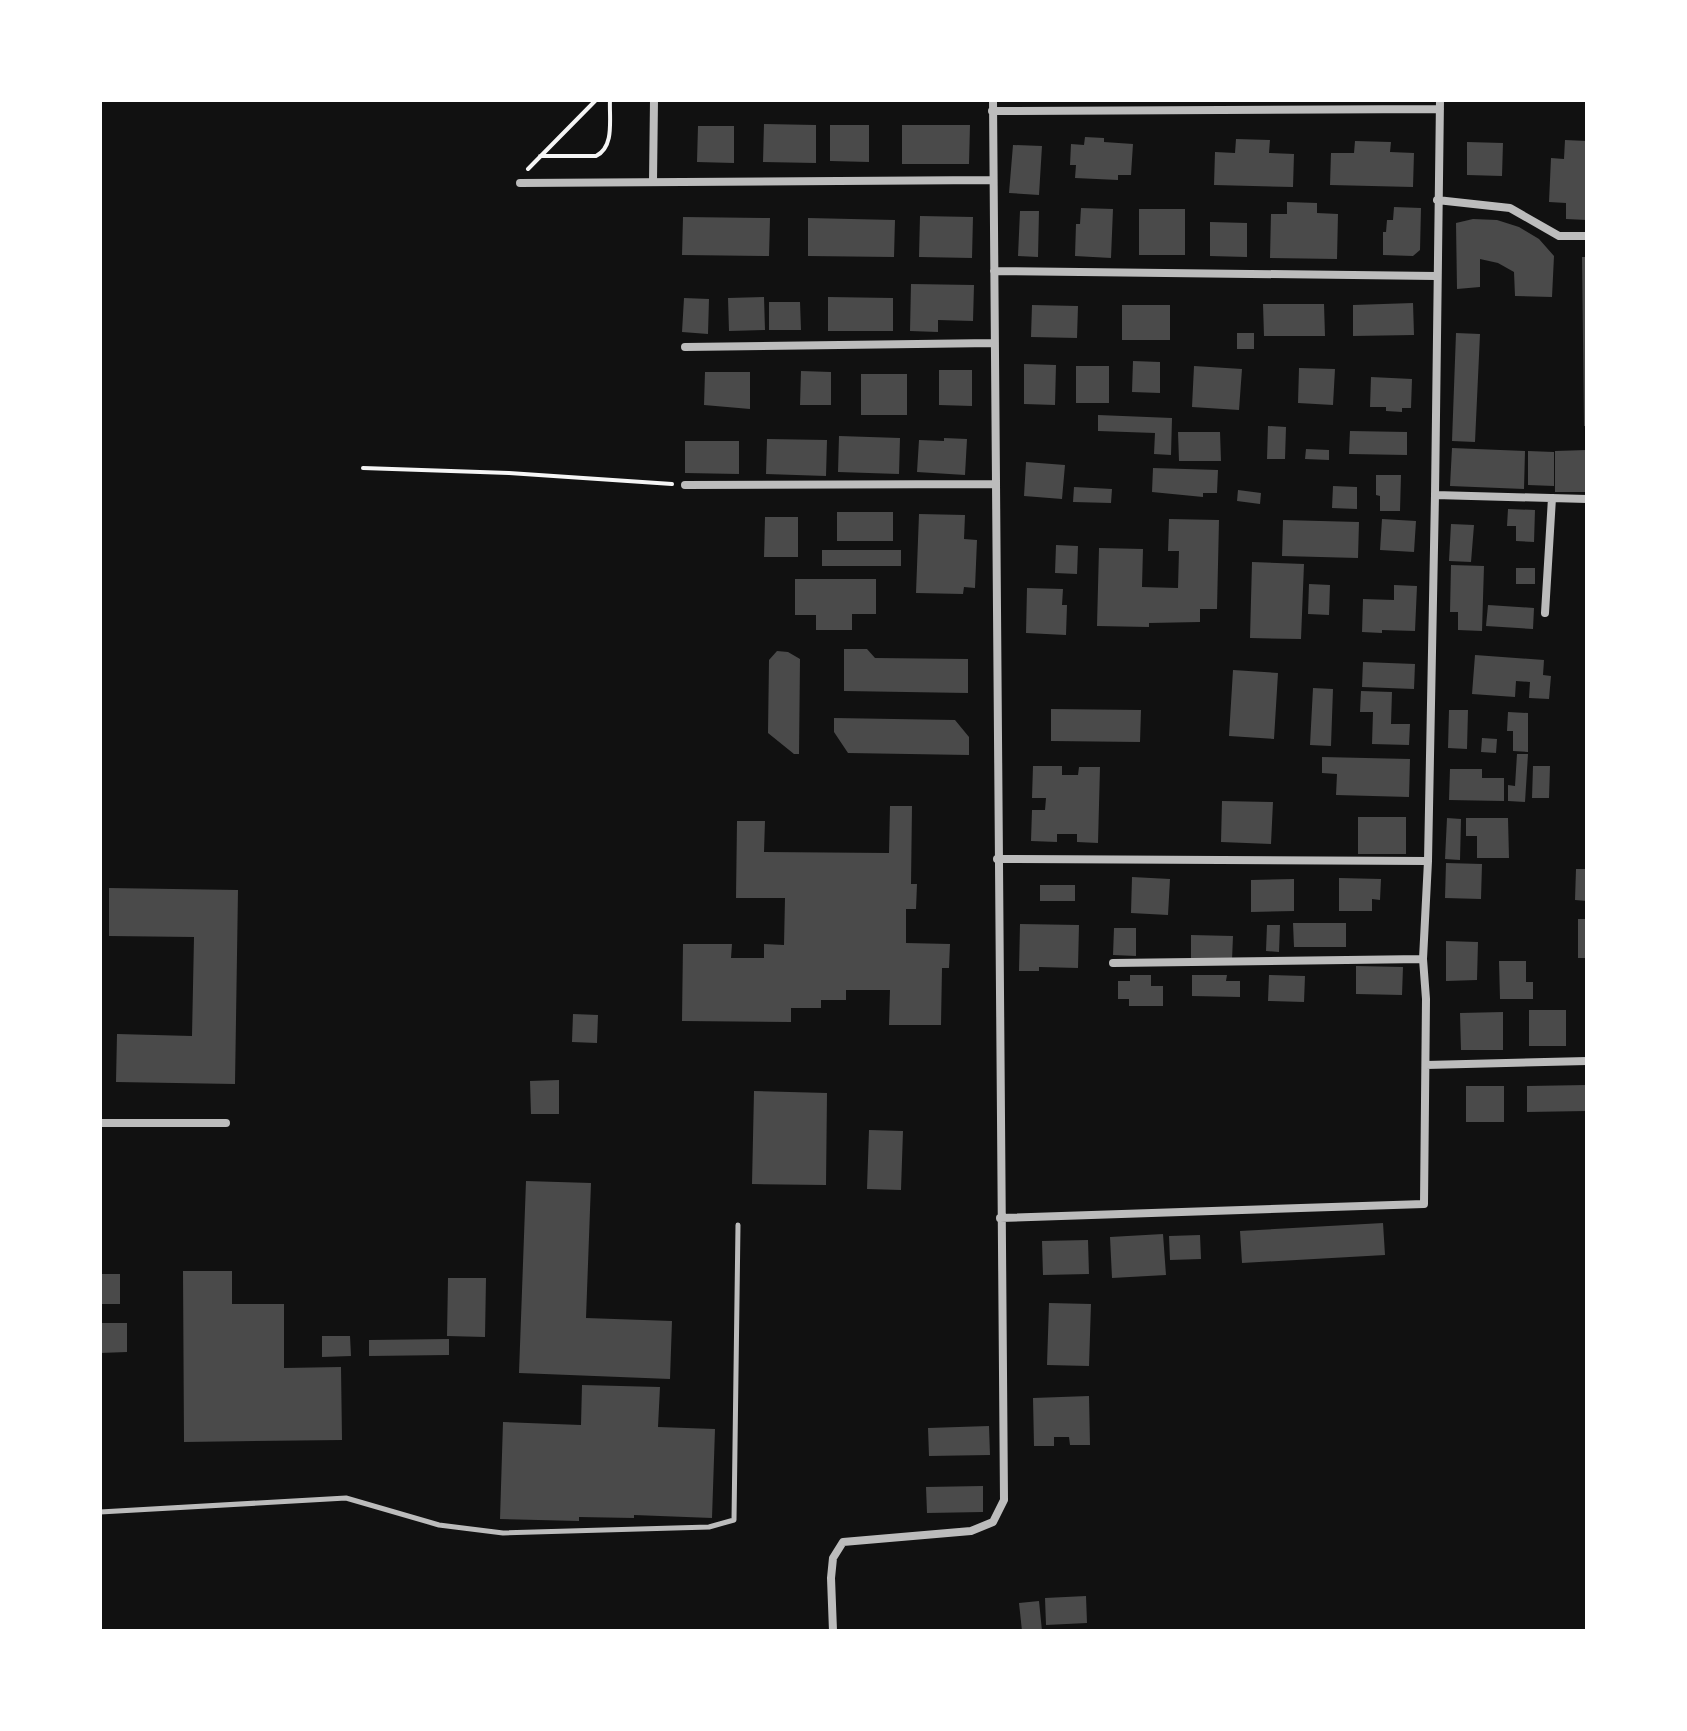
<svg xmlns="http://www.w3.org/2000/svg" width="1687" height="1731" font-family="'Alegreya Sans',sans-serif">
	<rect width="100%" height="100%" fill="#111"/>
	<path fill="#4a4a4a" d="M764,124l52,1v38l-53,-1z
		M830,125h39v37l-39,-1z
		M902,125h68l-1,39h-67z
		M698,126h36v37l-37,-1z
		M1085,137l19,1v4l29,2 -2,31h-13v5l-43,-2 1,-13h-6l1,-21 13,1z
		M1236,139l34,1 -1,13 25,1 -1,33 -79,-2 1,-33 20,1z
		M1565,140l22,1v79l-21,-1v-16l-17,-1 2,-44 13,1z
		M1355,141l36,1 -1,10 24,1 -1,34 -83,-2 1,-32h23z
		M1467,142l36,1 -1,33 -35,-1z
		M1013,145l29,1 -3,49 -30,-2z
		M1287,202l30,1v10l21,1 -1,45 -67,-1 1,-44h16z
		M1394,207l27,1 -1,42 -7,6 -30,-1v-23h3l1,-12h6z
		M1081,208l32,1 -2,49 -36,-2 1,-32h4z
		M1139,209h46v46h-46z
		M1020,211h19l-1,46 -20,-1z
		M920,216l53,1 -1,41 -53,-1z
		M683,217l87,1 -1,38 -87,-1z
		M808,218l87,2 -1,37 -86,-1z
		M1473,219l24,1 22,7 20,12 15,17 -2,41 -37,-1 -1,-24 -16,-9 -18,-4v28l-23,2 -1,-66z
		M1210,222l37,1v34l-37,-1z
		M1582,257h5v169h-3z
		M911,284l63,1 -1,36 -35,-1v12l-28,-1z
		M764,297l1,33 -36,1 -1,-33z
		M828,297l65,1v33h-65z
		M684,298l25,1 -1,35 -26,-2z
		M769,302h31l1,28h-32z
		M1413,303l1,32 -61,1v-31z
		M1263,304h61l1,32h-61z
		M1032,305l46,1 -1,32 -46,-1z
		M1122,305h48v35h-48z
		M1237,333h17v16h-17z
		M1456,333l24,1 -5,108 -23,-1z
		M1133,361l27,1v31l-28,-1z
		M1024,364l32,1 -1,40 -31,-1z
		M1076,366h33v37h-33z
		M1194,366l48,3 -3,41 -47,-3z
		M1299,368l36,1 -2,36 -35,-2z
		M939,370h33v36l-33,-1z
		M801,371l30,1v33h-31z
		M705,372h45v37l-46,-4z
		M861,374h46v41h-46z
		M1371,377l41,2 -1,29h-9v4l-16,-1v-4h-16z
		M1098,415l74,3 -1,37 -17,-1 1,-21 -57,-2z
		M1268,426l18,1 -1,32h-18z
		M1350,431l57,1v23l-58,-1z
		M1178,432h42l1,29h-42z
		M839,436l61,2 -1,36 -61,-2z
		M944,438l23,1 -2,36 -48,-3 2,-32 25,1z
		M767,439l60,1 -1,36 -60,-2z
		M685,441h54v33l-54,-1z
		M1452,448l73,3 -1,38 -74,-3z
		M1306,449l23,1v10l-24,-1z
		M1587,450v42h-32v-41z
		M1528,451l26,1v34l-26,-1z
		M1026,462l39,3 -3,34 -38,-3z
		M1153,468l65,2 -1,23h-14v4l-51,-5z
		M1376,475h25l-1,36h-20v-15l-4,-1z
		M1333,486l24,1v22l-25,-1z
		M1074,487l38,2 -1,14 -38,-1z
		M1238,490l23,3 -1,11 -23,-3z
		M1508,509l27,1 -1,32 -18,-1v-15h-9z
		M837,512h56v29h-56z
		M919,514l46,1 -1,24 13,1 -2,48 -11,-1 -1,7 -47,-1z
		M765,517h33v40h-34z
		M1169,519l50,1 -2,89h-17v13l-51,1v4l-52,-1 2,-78 44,1 -1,38 36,1 1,-37h-11z
		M1382,519l34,2 -2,31 -34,-2z
		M1283,520l76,2 -1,36 -76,-2z
		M1451,524l23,1 -3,37 -22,-1z
		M1056,545l22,1 -1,28 -22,-1z
		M822,550h79v16h-79z
		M1252,562l52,2 -3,75 -51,-1z
		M1451,565l33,1 -2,65 -24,-1v-18h-8z
		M1516,568h19v16h-19z
		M795,579h81v35h-24v16h-36v-15h-21z
		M1309,584l21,1 -1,30 -21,-1z
		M1394,585l23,1 -2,45 -33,-1v3l-20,-1 1,-33 31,1z
		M1027,588l36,1 -1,16h5l-1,30 -40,-2z
		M1488,605l46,3 -1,21 -47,-3z
		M844,649h23l8,9 93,1v34l-124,-2z
		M777,651l11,1 12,7 -1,95h-5l-26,-21 1,-73z
		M1475,655l69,5 -1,15 8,1 -2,23 -20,-1 1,-16 -14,-1 -1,16 -43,-3z
		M1363,662l52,2 -1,25 -52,-2z
		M1233,670l45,3 -4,66 -45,-3z
		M1313,688l20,1 -2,57 -21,-1z
		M1361,691l31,1 -1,32h19l-1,21 -37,-1 1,-32h-13z
		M1051,709l90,1 -1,32 -89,-1z
		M1449,710h19l-1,39 -19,-1z
		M1508,712l20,1v39l-15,-1v-20h-6z
		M834,718l121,2 14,17v18l-121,-2 -14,-21z
		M1482,738l15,1 -1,14 -15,-1z
		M1517,754h11l-3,48 -17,-1v-16l7,1z
		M1322,757l88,2 -1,38 -73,-2 1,-21 -15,-1z
		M1033,766h29v9h16l1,-8h21l-2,76 -21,-1v-8h-20v8l-26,-1 1,-31h13l1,-12h-14z
		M1533,766h17l-1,32h-17z
		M1450,769h32v9h22v23l-55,-1z
		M1222,801l51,1 -2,42 -50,-2z
		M890,806h22l-1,78h6l-1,25h-10v34l44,1 -1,24h-7l-1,57h-52l1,-35h-44v10h-25v8h-30v14l-109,-1 1,-77h49l-1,14h33v-14l20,1 1,-47h-49l1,-77h28l-1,31 125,1z
		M1358,817h48v37h-48z
		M1447,818l14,1 -1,41 -15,-1z
		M1466,818h42l1,40h-32v-22h-11z
		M1446,863l36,1 -1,35 -36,-1z
		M1576,869h11v32l-12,-1z
		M1132,877l38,2 -2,36 -37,-2z
		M1339,878l42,1 -1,21 -8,-1v12h-33z
		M1294,879v32l-43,1v-32z
		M1040,885h35v16h-35z
		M109,888l129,2 -3,194 -119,-2 1,-48 75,2 2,-99 -85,-1z
		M1578,919h9v39h-9z
		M1293,923h53v24h-52z
		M1020,924l59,1 -1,43 -39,-1v4h-20z
		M1267,925h13l-1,27 -13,-1z
		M1114,928h22v28l-23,-1z
		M1191,935l42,1 -1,24 -41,-1z
		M1446,941l32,1 -1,38 -31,1z
		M1499,961h27v21h7v17h-33z
		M1356,966l47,1 -1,28 -46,-1z
		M1130,975h21v11h12v20h-34v-7h-11v-18h12z
		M1192,975h35l-1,6h14v16l-48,-1z
		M1269,975l36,1 -1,26 -36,-1z
		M1529,1010h37v36h-37z
		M1503,1012v38h-42l-1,-37z
		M573,1014l25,1 -1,28 -25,-1z
		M559,1080v34h-28l-1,-33z
		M1587,1085v26l-60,1v-26z
		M1466,1086h38v36h-38z
		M754,1091l73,2 -1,92 -74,-1z
		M869,1130l34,1 -2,59 -34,-1z
		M526,1181l65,2 -5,135 86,3 -2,58 -151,-6z
		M1383,1223l2,32 -143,8 -2,-32z
		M1163,1234l3,41 -54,3 -2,-41z
		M1200,1235l1,24 -31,1 -1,-24z
		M1088,1240l1,34 -46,1 -1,-34z
		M183,1271h49v33h52v64l57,-1 1,73 -158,2z
		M100,1274h20v30h-20z
		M448,1278h38l-1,59 -38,-1z
		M1049,1303l42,1 -2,62 -42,-1z
		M100,1323h27v29l-27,1z
		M322,1336h28l1,20 -29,1z
		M449,1339v16l-80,1v-16z
		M582,1385l78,2 -2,40 57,2 -3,89 -78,-3v3l-55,-1v4l-79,-2 3,-97 78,3z
		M1089,1396l1,49h-20l-1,-8h-15v9h-20l-1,-48z
		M989,1426l1,29 -61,1 -1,-28z
		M983,1486v26l-56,1 -1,-26z
		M1086,1596l1,27 -41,2 -1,-27z
		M1039,1601l3,30h-20l-3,-28z"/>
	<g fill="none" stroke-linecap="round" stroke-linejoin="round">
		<path stroke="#f5f5f5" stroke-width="4" d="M540,156h56c19,-9 13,-38 14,-56
			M528,169l68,-69
			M363,468l146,5 163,11"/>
		<path stroke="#bcbcbc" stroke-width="5" d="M100,1512l246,-14 93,27 64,8 206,-6 25,-7 4,-295"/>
		<path stroke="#bcbcbc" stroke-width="8" d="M992,111l448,-2
			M653,181l1,-81
			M520,183l472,-3
			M1437,200l73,8 49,28h28
			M994,271l442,5
			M685,347l309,-4
			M685,485l310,-1
			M1435,495l152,4
			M1545,613l7,-115
			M997,859l431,2
			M1113,963l310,-4
			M1426,1065l161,-4
			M100,1123h126
			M1000,1218l424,-14 2,-205 -3,-40 5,-98 7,-366 5,-395
			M833,1631l-2,-53 2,-20 10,-16 128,-11 22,-9 11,-22 -11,-1400"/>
	</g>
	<rect width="1687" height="1731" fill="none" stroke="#ffffff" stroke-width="204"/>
</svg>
